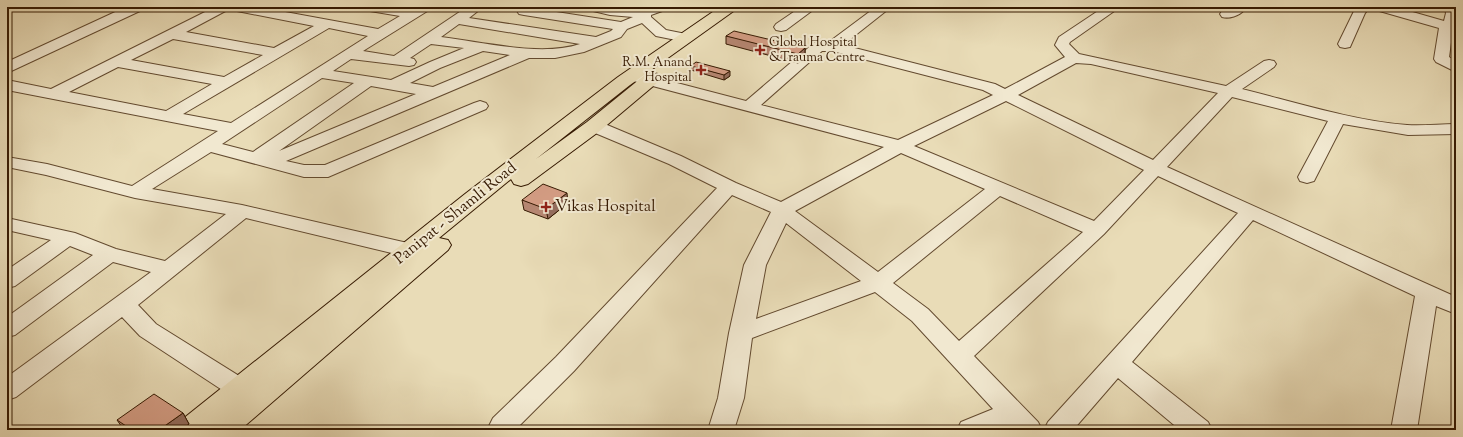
<svg xmlns="http://www.w3.org/2000/svg" width="1463" height="437" font-family="'Sorts Mill Goudy',serif">
	<rect width="100%" height="100%" fill="#e9dcb7"/>
	<filter id="stains"><feTurbulence type="fractalNoise" baseFrequency=".005" numOctaves="4"/><feColorMatrix values="0 0 0 0 .2 0 0 0 0 .09 0 0 0 0 .02 0 0 0 .5 -.17"/></filter>
	<radialGradient id="worn" r=".72"><stop offset=".6" stop-color="#630" stop-opacity="0"/><stop offset="1" stop-color="#630" stop-opacity=".3"/></radialGradient>
	<g fill="none" stroke-linecap="round" stroke-linejoin="round">
		<g stroke="#634a2f" stroke-width="2">
			<path id="street" d="M126,7h18l-2,3 -135,63v-11z
				M215,7h43l120,22 22,-13 -30,-5 -5,-1 -2,-3h31l16,3 5,-3h16l-2,3 -66,41 31,5 73,-49h16l-14,11 127,19 15,-6 2,-2 -89,-14 -5,-1 -2,-3 2,-3 5,-1 97,15 12,-5 -23,-2 -21,-5 -2,-3h23l22,2 -2,-2h37l-2,3 -14,5v2l15,13 25,5 2,3 -2,3 -5,1 -30,-6 -14,-13 -15,6 -6,8 -37,15 -29,6h-26l-243,103 18,4h21l149,-62 6,-2 6,2 2,3 -2,3 -158,68h-24l-93,-25 -59,37 90,16 183,42 7,2 4,5 -4,5 -7,2 -179,-43 -108,87 18,19 104,65 4,7 -4,7 -9,3 -9,-3 -102,-67 -18,-19 -106,80 -9,3v-23l144,-105 -38,-10 -98,73 -8,2v-20l86,-62 -23,-9 -55,40 -8,2v-18l44,-30 -44,-10v-12l68,15 41,16 49,12 61,-47 -91,-16 -89,-23 -39,-8v-10l40,7 85,22 86,-55 -211,-41v-10l44,9zM231,8l6,3 77,15 -40,22 -88,-16zM459,24l121,20c-39,13 -97,-2 -139,-7zM329,28l39,8 -137,87 -48,-9zM173,39l90,16 -39,22 -93,-17zM431,44l33,4 -34,14 -39,18 -58,-9 18,-12 58,7 5,-1 2,-3 -2,-3 -4,-1zM483,51l27,4 -77,32 -23,-4 30,-15zM118,67l94,17 -46,27 -97,-19zM322,78l32,5 -101,69 -31,-8zM371,86l45,8 -137,57z
				M801,7h16l-31,23 -5,1 -5,-1 -2,-3 2,-3z
				M876,7h15l-48,38 152,39 10,5 60,-32 -10,-12 4,-8 45,-30h16l-50,35 -1,2 10,10 147,32 38,-25 5,-1 5,1 2,3 -2,3 -32,22c52,13 112,32 165,36 16,1 33,-1 49,-1v10l-48,1 -65,-11 -27,53 -2,4 -7,2 -7,-2 -2,-4 30,-56 -96,-24 -65,70 289,130v17l-20,-8 -19,124h-26l24,-134 -162,-76 -121,142 76,60 4,8h-32l-62,-52 -45,52h-29l4,-8 190,-209 -80,-37 -54,58 -130,122 64,66 4,8h-30l-4,-5 -11,5h-40l4,-8 32,-13 -81,-88 -37,-29 -123,46 -8,60 -10,32h-26l10,-32 11,-65 15,-68 27,-53 -39,-17 -158,176 -59,59h-28l6,-12 63,-61 161,-169 -48,-24 -81,-34 -2,-4 2,-4 6,-1 6,1 81,34 55,27 45,19 103,-55 -258,-68 -3,-3 3,-3 5,-2 115,30 68,-58 15,-1zM822,51h10l151,39 10,5 -95,45 -137,-35zM1076,63l15,1 127,29 -65,67 -135,-65zM1006,101l138,69 -50,51 -180,-75zM901,153l84,36 -107,83 -83,-61zM1000,196l83,36 -124,109 -31,-32 -35,-26zM786,223l75,58 -105,38 10,-54z
				M1228,7h14l2,3c-5,6 -15,9 -22,7l-2,-3 2,-3 7,-3z
				M1356,7h14l-5,6 -15,34 -5,1 -5,-1 -2,-3z
				M1374,7h21l49,14 2,-8 -2,-6h12v18l-3,3 -4,29 7,4v11l-20,-10 -2,-3 5,-31 -63,-18z"/>
		</g>
		<g stroke="#361a02" stroke-width="2">
			<path id="highway" d="M720,7h17l-2,3 -105,75 -94,74 51,-37 59,-48 6,-1 6,1 2,4 -2,4 -57,48 -73,54 -7,2 -7,-2 -3,-5 -72,59 9,2 3,5 -3,5 -208,180h-66l5,-8 286,-228 153,-117z"/>
		</g>
		<use href="#street" fill="#f1e8d0" fill-rule="evenodd"/>
		<use href="#highway" fill="#e9dcb7" fill-rule="evenodd"/>
	</g>
	<path fill="#b58671" stroke="#361a02" d="M726,36l79,12v9l-7,6 -72,-19z
		M691,66l39,10 -6,4 -33,-10z
		M522,200l46,3 -20,16 -24,-9z
		M183,413l6,11 -8,6h-57l-7,-10z"/>
	<path fill="#946d5c" stroke="#361a02" d="M805,48v9l-7,6v-9z
		M730,71v5l-6,4v-5z
		M567,193l1,10 -20,16 -2,-10z
		M183,413l6,11 -8,6h-22z"/>
	<path fill="#d39c83" stroke="#361a02" d="M734,31l71,17 -7,6 -72,-18z
		M696,62l34,9 -6,4 -33,-9z
		M543,184l24,9 -21,16 -24,-9z
		M154,394l29,19 -24,17h-27l-15,-10z"/>
	<g fill="#8f2418" stroke="#f1e8d0" stroke-width="1.5">
		<path d="M758 44h4v4h4v4h-4v4h-4v-4h-4v-4h4z"/>
		<path d="M699 64h4v4h4v4h-4v4h-4v-4h-4v-4h4z"/>
		<path d="M544 201h4v4h4v4h-4v4h-4v-4h-4v-4h4z"/>
	</g>
	<g text-anchor="middle" dominant-baseline="central" stroke-width="4" stroke-linejoin="round" paint-order="stroke">
		<g font-size="13" fill="#361a02" stroke="#f1e8d0" text-anchor="start">
			<text x="769" y="43">Global Hospital<tspan x="769" dy="15">&amp;Trauma Centre</tspan></text>
			<text x="692" y="63" text-anchor="end">R.M. Anand<tspan x="692" dy="15">Hospital</tspan></text>
		</g>
		<g font-size="16" fill="#361a02" stroke="#f1e8d0" text-anchor="start">
			<text x="555" y="207">Vikas Hospital</text>
		</g>
		<g font-size="16" fill="#361a02" stroke="#f1e8d0">
			<text transform="translate(456 214) rotate(-39)">Panipat - Shamli Road</text>
		</g>
	</g>
	<rect width="1463" height="437" fill="none" stroke="#e9dcb7" stroke-width="24"/>
	<rect x="8" y="8" width="1447" height="421" fill="none" stroke="#361a02" stroke-width="2"/>
	<rect x="12" y="12" width="1439" height="413" fill="none" stroke="#361a02"/>
	<rect width="100%" height="100%" filter="url(#stains)"/>
	<rect width="100%" height="100%" fill="url(#worn)"/>
</svg>
